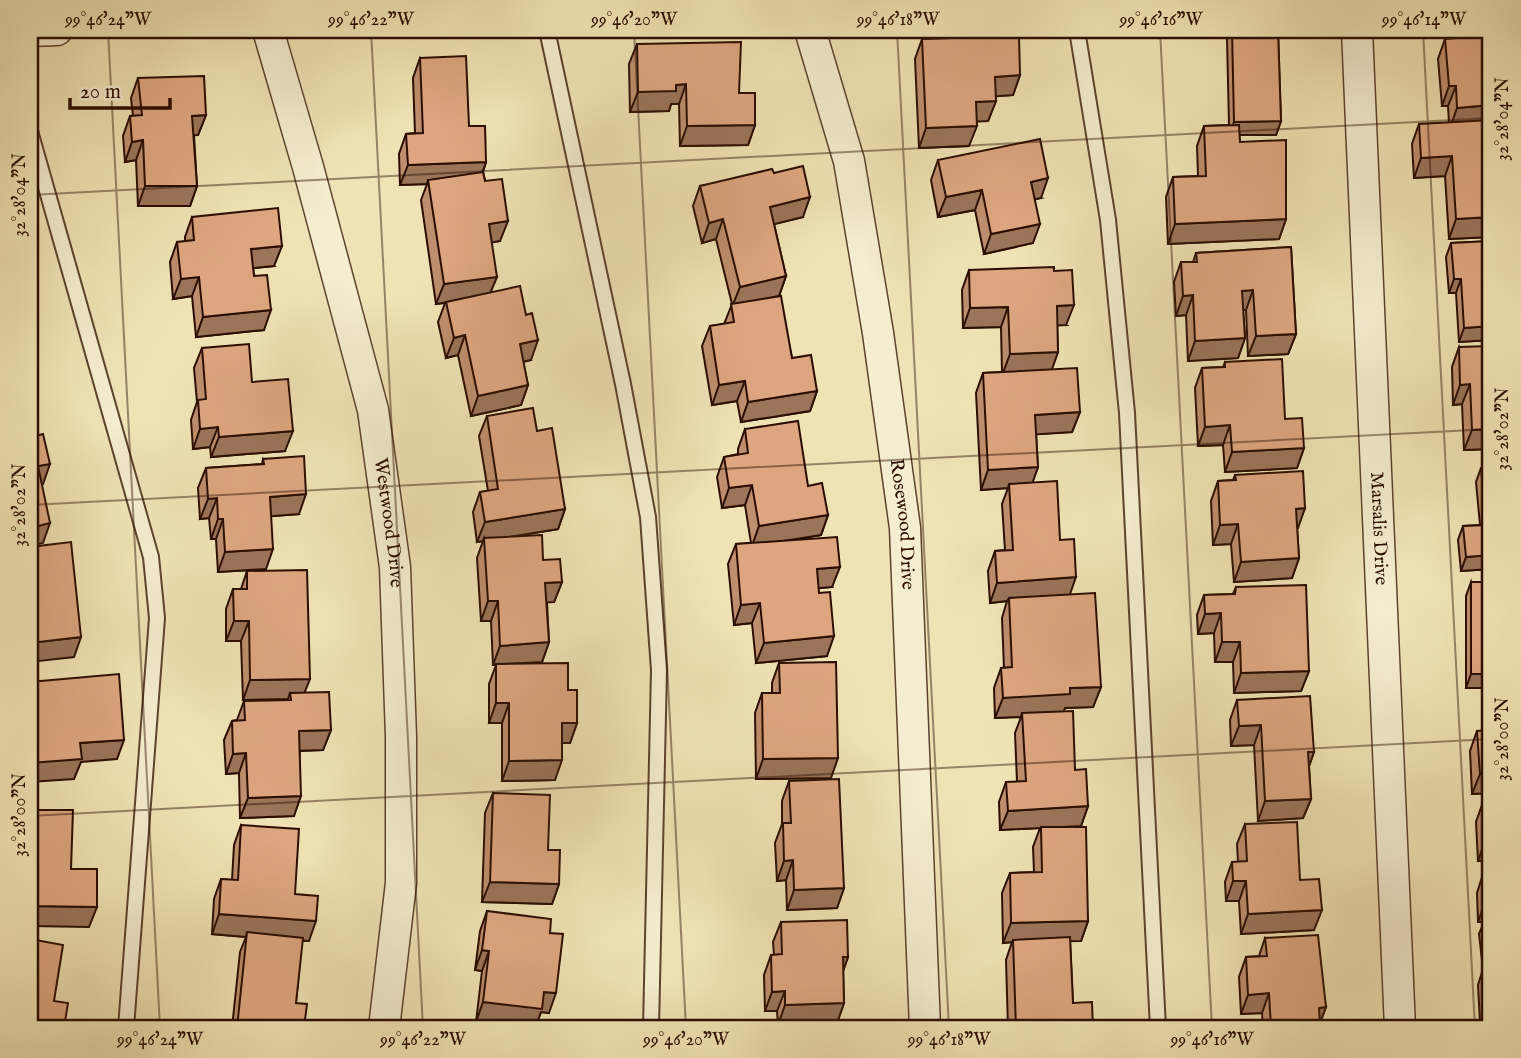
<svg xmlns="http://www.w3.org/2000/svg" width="1521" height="1058" font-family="'IM FELL English',serif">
	<rect width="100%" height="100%" fill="#efe3b5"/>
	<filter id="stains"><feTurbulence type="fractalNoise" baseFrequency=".00286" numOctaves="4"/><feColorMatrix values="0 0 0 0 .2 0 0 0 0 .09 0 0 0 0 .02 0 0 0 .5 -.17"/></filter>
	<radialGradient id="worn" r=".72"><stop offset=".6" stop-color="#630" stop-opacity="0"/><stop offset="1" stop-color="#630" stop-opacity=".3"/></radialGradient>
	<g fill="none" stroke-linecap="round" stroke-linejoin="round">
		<g stroke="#5c432e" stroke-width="18">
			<path id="service" d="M547,30l76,354 25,133 11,153 -8,358
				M1077,30l31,190 19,193 31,615
				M30,131l121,426 6,61 -31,410"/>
		</g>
		<g stroke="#5c432e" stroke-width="33">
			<g id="minor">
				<path id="s1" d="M268,30l40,137 65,243 22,157 6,170v146l-17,145"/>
				<path id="s2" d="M810,30l39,131 29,172 27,195 20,500"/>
				<path id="s3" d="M1357,30l43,998"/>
				<path d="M30,31l27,-1"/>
			</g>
		</g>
		<use href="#service" stroke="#f5edcf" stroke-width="14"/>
		<use href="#minor" stroke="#f5edcf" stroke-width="30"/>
	</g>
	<path fill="#be8f6e" stroke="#2b0e01" stroke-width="2" d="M1230,30h48l3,91 -5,14h-37l1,7 46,77 -7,20 -111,5 -2,-47 7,-20 25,-1 -1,-30 7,-20 25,-1 -2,-86z
		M1446,30h45v207l-42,2 -4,-63 -31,2 -2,-34 7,-20 30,-1 -1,-17h-6l-4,-47 7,-20h2z
		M922,39l98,36 -7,20 -18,1 1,5 -8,20h-12l-7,25 -50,2 -4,-89z
		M637,44l102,49 16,32 -7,20 -68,1 -1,-42h-8l-2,7 -39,1 -1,-48z
		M420,58l49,68 17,36 -3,10 17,69 -8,1 -1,50 40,68 -8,2 5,23 -7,20 -50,11 -13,-61 -12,3 -8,-36 7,-19 -9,1 -15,-104 6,-16 -27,1 -1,-31 7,-20 9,-1 -2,-55z
		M138,78l68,37 -8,20h-4l3,51 -7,20h-52l-2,-46 -11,2 -2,-26 7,-20h3l-2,-18z
		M938,160l103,38 -6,1 -2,44 -49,11 -9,-44 -37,7 -7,-37z
		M774,173l29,44 -29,7 12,52 -7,20 13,62 25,33 -7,20 -69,11 -4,-21 -25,4 -10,-59 8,-20 14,-2 8,-20 -16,-65 -14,4 -9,-37 7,-20z
		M192,217l82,49 -21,2 11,62 -68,7 -4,-41 -19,3 -3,-37 7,-20h8v-5z
		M1491,241v99l-32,2 -3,-49h-7l-3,-36 5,-14z
		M1291,247l5,87 -8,20 -40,2 -2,-46h-3l2,28 -7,20 -50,3 -2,-46 -10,1 -2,-34 7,-20h12l3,-9z
		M969,270l97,55h-9l1,27 -7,18 29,42 -8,20 -36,2 2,33 -6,16 28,57 10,54 31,93 -8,20 -28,1 -1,3 11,59 13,36 -7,20 7,95 -7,20h-11l3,62 20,25h-85l-2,-68 6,-18 -9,1 -1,-50 8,-20 24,-1 -1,-25 7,-19 -40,2 -1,-28 7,-20h11l-2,-49 6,-16 -26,1 -1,-30 7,-20h3l-2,-50 5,-17 -17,2 -2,-32 7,-20 10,-1 -3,-46 6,-16 -27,2 -5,-97 7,-20 19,-1 -1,-45 -38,1 -1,-38z
		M1459,347l32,102 -27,1 -2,-46 -9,1 -1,-38z
		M202,348l50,34 33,69 -74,6 -1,-10 -17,2 -2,-29 6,-18 -3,-34z
		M1225,362l60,57 19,29 -7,20 -72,4 -2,-27 -25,1 -3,-58 7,-20 21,-1z
		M487,416l50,15 28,78 -7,20 -49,8 34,23 19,22 -8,20h-7l2,40 -7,20 -13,1 39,27 9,33 -7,20h-8l-7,37 -53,1v-58h-13v-39l7,-19h-3l-2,-44h-10l-4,-63 6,-17 -6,1 -4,-30 7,-20 8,-1 -9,-55z
		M745,429l63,57 20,29 -7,20 -38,6 49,46 -14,1 9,68 -71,7 -4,-40 -18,2 -6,-61 8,-20 15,-1 -6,-38 -23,3 -5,-31 7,-20 14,-3v-5z
		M263,459l36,55 -28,2 -5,53 -48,3 -2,-33h-5l-2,-21 -9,1 -2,-31 8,-20 56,-4z
		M1491,467v102l-30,2 -3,-31 5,-14 17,-1 -4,-43 5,-14z
		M1235,475l70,33 -8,20 2,30 -7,20 -58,4 -3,-38 -18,1 -2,-44 7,-20 15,-1z
		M247,571l57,122 27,37 -8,20 -23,1 -6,65 -54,2 -1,-45 -13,1 -2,-34 8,-19 5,-1 7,-19 44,-2 -45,1 -2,-59h-15v-32l7,-20h8z
		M1471,582l20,106h-25v-92z
		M1236,587l73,84 -8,20 -67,2 -1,-31h-18l-1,-29 -16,1 -1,-19 7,-20 29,-1z
		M779,663l52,115 -75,1 -1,-66 7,-20h10v-10z
		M1491,698v95l-19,1 -2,-43 7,-20h10v-20z
		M1237,700l77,52 -5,14 2,33 -8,19 -45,3 -4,-76 -23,1 -1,-26z
		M789,781l55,107 -7,20 -50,2 -1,-30 -9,1 -2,-38 7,-19v-23z
		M493,793l66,91 -7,20 -70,-2 3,-89z
		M1491,801v227h-4l-1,-6 -6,1 -2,-38 5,-16 -4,-35 5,-12h-6l-1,-29 6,-19v-13h-5l-2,-39 7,-20z
		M1245,824l55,56 14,50 -73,4 -2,-33h-13l-1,-19 7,-20h6l-1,-18z
		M241,825l54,69 14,47h-7l-6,62 8,25h-72l8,-76 6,-15 -34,-3 2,-35 7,-20 11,1 2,-35z
		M487,911l63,22 -1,80 -8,-1 -6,16 -59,-6 6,-51 -7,-1 5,-39z
		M781,922l67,35 -5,14 1,32 -7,20 -59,2 -1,-14h-12l-1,-36 7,-20h3l-1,-13z
		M1265,938l61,69 -8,21h-55l-1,-15 -21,1 -2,-37 7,-20 13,-1z"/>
	<path fill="#9b745a" stroke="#2b0e01" stroke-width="2" d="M1020,75l-7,20 -25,2 7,-20z
		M686,84l-7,20h-8l-2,7 -39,1 8,-20 38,-7z
		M1449,86h7l-8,20h-6z
		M996,101l-8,20 -19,1 7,-20z
		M1491,105v19l-41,4 7,-20z
		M206,115l-8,20 -13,1 7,-20z
		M1281,121l-5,14h-47l5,-13z
		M755,125l-7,20 -68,1 7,-20z
		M977,126l-8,20 -50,2 7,-20z
		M143,140l-7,20 -11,2 7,-20z
		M1452,156l-7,20 -31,2 7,-20z
		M486,162l-7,20 -51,-2 -1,4 -27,1 8,-20z
		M1048,178l-7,20 -17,3 7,-19z
		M145,186h52l-7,20h-52z
		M982,190l-7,20 -37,7 8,-20z
		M810,197l-7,20 -40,10 7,-20z
		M1491,217v20l-42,2 7,-20z
		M723,219l-7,20 -14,4 7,-20z
		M1286,219l-7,20 -111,5 7,-20z
		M508,221l-8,20 -18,3 7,-20z
		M1040,224l-7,19 -49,11 7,-20z
		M282,246l-8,20 -30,3 7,-20z
		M786,276l-7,20 -47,11 8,-20z
		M199,277l-7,19 -19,3 8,-20z
		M497,277l-8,19 -53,8 8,-20z
		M1454,279h7l-5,14h-7z
		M1253,290l-7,20h-11l7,-19z
		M1193,295l-7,20 -10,1 7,-20z
		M1074,305l-8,20 -17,1 8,-20z
		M1008,307l-7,20 -38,1 7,-20z
		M271,310l-7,20 -68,7 7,-20z
		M1491,326v14l-32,2 5,-14z
		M1296,334l-8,20 -40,2 8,-20z
		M465,335l-7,20 -12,3 8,-20z
		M1245,338l-7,20 -50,3 7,-20z
		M538,340l-7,20 -19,4 8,-20z
		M1058,352l-7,20 -48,1 7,-19z
		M745,381l-8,20 -25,4 7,-20z
		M1470,384l-8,20 -9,1 7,-20z
		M528,385l-7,20 -50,11 7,-20z
		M817,391l-7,20 -69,11 7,-20z
		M1080,412l-8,20 -44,3 7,-20z
		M1230,425l-7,20 -25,1 7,-19z
		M218,427l-8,20 -17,2 7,-20z
		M1491,429v20l-27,1 8,-20z
		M293,431l-8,20 -74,6 8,-20z
		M1304,448l-7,20 -72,4 7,-20z
		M50,464l-7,20 -12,2 7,-20z
		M1038,467l-7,20 -22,-3 -1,4 -27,2 7,-20z
		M752,485l-7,20 -23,3 7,-20z
		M306,494l-7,20 -36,3 7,-20z
		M217,498l-8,20 -9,1 8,-20z
		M1305,508l-7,20 -9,1 7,-20z
		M565,509l-7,20 -73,12 -1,-3 -1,3 -6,1 8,-20z
		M828,515l-7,20 -69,11 7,-20z
		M218,519h5l-7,20h-5z
		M50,523l-7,20 -13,3v-18z
		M1238,524l-7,20 -18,1 7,-20z
		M273,549l-7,20 -48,3 7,-20z
		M1491,555v14l-30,2 5,-14z
		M1299,558l-7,20 -58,4 7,-20z
		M840,567l-8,20 -23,2 8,-20z
		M1076,577l-7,20 -60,1 -2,3 -17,2 7,-20z
		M562,582l-8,20 -16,1 7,-20z
		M488,601h10l-7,20h-10z
		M760,603l-8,20 -18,2 7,-20z
		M1221,613l-7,20 -16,1 7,-20z
		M234,621h15l-8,20h-15z
		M834,636l-7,20 -71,7 8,-20z
		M81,637l-7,20 -44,5v-19z
		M549,642l-7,20 -49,3 7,-19z
		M1222,642h18l-7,20h-18z
		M1309,671l-8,20 -67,2 7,-20z
		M1471,674h20v14h-25z
		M310,679l-8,20 -12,-6 -2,6 -45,1 7,-20z
		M1101,687l-8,20 -28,1 -2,6 -41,-1 -1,4 -26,1 8,-20 67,-10z
		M496,703h13l-7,20h-13z
		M562,723h15l-7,20h-15z
		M1261,725l-7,20 -23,1 8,-20z
		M331,730l-8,20 -31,1 7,-20z
		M124,740l-7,19 -36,3 -7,17 -44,3v-19l50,-20z
		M1308,752h6l-7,20z
		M246,753l-7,20 -13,1 7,-20z
		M838,758l-7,20 -75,1 7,-20z
		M562,760l-7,20 -53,1 7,-20z
		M1480,774h11v19l-19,1z
		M301,796l-7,20 -54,2 8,-20z
		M1311,799l-8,19 -45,3 7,-20z
		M1088,806l-7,20 -81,4 8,-19z
		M1485,841h5l-7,20h-5z
		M793,860l-7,20 -9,1 7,-20z
		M1233,881h13l-7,20h-13z
		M490,882l69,2 -7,20 -70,-2z
		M844,888l-7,20 -50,2 7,-20z
		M1485,902h6v20l-4,-8 -3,8h-6z
		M30,906l67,1 -8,20 -59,-1z
		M1322,910l-8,20 -73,4 7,-20z
		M219,914l97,7 -7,20 -62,-4v-5l-1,5 -34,-3z
		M1088,921l-7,20 -68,1v-2l-1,2 -9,1 8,-20z
		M482,950l7,1 -7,20 -7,-1z
		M843,957h5l-7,20z
		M785,991l-8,20h-12l7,-19z
		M544,992l12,1 -7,20 -8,-1 -6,16 -59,-6 7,-20z
		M1269,993l-7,20 -21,1 7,-19z
		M1491,1002v7l-5,13 -6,1 7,-20z
		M844,1003l-7,20 -59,2 7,-20z
		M1326,1007l-8,21h-47l48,-20z"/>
	<path fill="#dda680" stroke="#2b0e01" stroke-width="2" d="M1232,30h46l3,91 -47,1z
		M1455,30h36v75l-34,3 -1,-22h-7l-4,-47 11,-1z
		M1019,36l1,39 -25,2 1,24 -20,1 1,24 -51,2 -4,-89z
		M741,42l-2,51h16v32l-68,1 -1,-42 -10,1v6l-38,1 -1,-48z
		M466,56l3,70h16l1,36 -78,3 -2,-31 17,-1 -3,-75z
		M204,76l2,39 -14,1 5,70h-52l-2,-46 -11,2 -2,-26 12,-1 -4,-37z
		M1491,120v97l-35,2 -4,-63 -31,2 -2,-34z
		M1239,125l1,17 46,-2v79l-111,5 -2,-47 33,-1 -2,-50z
		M1040,139l8,39 -17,4 9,42 -49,10 -9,-44 -36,7 -8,-37z
		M803,166l7,31 -40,10 16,69 -46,11 -17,-68 -14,4 -9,-37 72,-17 2,4z
		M483,172l2,9 17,-2 6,42 -19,3 8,53 -53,7 -16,-104z
		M278,208l4,38 -31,3 3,27 13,-1 4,35 -68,7 -4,-40 -18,2 -4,-37 17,-2 -2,-23z
		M1491,241v85l-27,2 -3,-49h-7l-3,-36z
		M1291,247l5,87 -40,2 -3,-46 -11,1 3,47 -50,3 -2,-46 -10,1 -2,-34h16l-1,-9z
		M1054,267v4l18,-1 2,35 -17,1 1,46 -48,2 -2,-47 -38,1 -1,-38z
		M520,286l6,29 6,-2 6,27 -18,4 8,41 -50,11 -13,-61 -11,3 -8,-36z
		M781,296l11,62 19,-3 6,36 -69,11 -3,-21 -26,4 -9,-59 24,-4 -3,-18z
		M249,344l3,38 36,-3 5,52 -74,6 -1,-10 -18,2 -2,-29 8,-1 -4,-51z
		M1491,346v83l-19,1 -2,-46 -10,1 -1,-38z
		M1282,359l3,60 17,-1 2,30 -72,4 -2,-27 -25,2 -3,-59 23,-1v-5z
		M1077,368l3,44 -45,3 3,52 -50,3 -5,-97z
		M533,408l4,23 15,-3 13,81 -80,13 -5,-30 18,-3 -11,-73z
		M798,421l10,65 14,-3 6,32 -69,11 -7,-41 -23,3 -5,-31 24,-4 -3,-24z
		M30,428l2,9 11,-3 7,30 -12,2 12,57 -20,5z
		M304,456l2,38 -36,3 3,52 -48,3 -2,-33h-5l-1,-21 -9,1 -2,-31 58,-4 -1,-5z
		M1491,467v88l-25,2 -3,-31 23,-1 -5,-57z
		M1303,471l2,37 -9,1 3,49 -58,4 -3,-38 -18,1 -2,-44 18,-1 -1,-5z
		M1057,481l3,59 14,-1 2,38 -79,6 -2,-32 18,-1 -4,-66z
		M542,535l1,25 17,-1 2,23 -17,1 4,59 -49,4 -2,-45h-10l-4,-63z
		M837,537l3,30 -23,2 2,24 11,-1 4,44 -70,7 -4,-40 -19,2 -5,-61z
		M71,542l10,95 -51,6v-96z
		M307,570l3,109 -60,1 -1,-59h-15l-1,-32h14v-18z
		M1471,582h20v92h-20z
		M1306,585l3,86 -68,2 -1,-31h-18l-1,-29 -16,1 -1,-19 31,-1 1,-7z
		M1095,593l6,94 -31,1v6l-67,4 -2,-30 11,-1 -3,-69z
		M836,662l2,96 -75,1 -1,-66h18l-1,-30z
		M568,663v27h9v33h-15v37l-53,1v-58h-13v-39z
		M119,674l5,66 -44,3 2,16 -52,4v-81z
		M329,692l2,38 -32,1 2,65 -53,2 -2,-45 -13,1 -1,-33 13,-1 -1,-19 47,-1 -1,-7z
		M1310,696l4,56h-6l3,47 -46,2 -4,-76 -22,1 -2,-26z
		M1073,711l2,59 11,-1 2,37 -80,5 -2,-29 20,-1 -4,-68z
		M1491,730v44h-11l-3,-43z
		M839,779l5,109 -50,2 -1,-30 -9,1 -1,-38h8l-2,-42z
		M493,793l57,2 -2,55h12l-1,34 -69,-2z
		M1491,801v66l-1,-26h-5l-2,-39z
		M30,810h43l-2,59h26v38l-67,-1z
		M1297,822l3,58 19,-1 3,31 -74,4 -2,-33h-13l-1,-19 15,-1 -2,-37z
		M241,825l58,4 -4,65 23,2 -2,25 -97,-7 2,-35 17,1z
		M1041,827h45l2,94 -77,2 -1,-50 32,-1z
		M1491,872v30h-6l-1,-29z
		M487,911l64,8 -1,14 13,1 -7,59 -12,-1 -2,17 -59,-7 6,-51 -7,-1z
		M1487,914h4v40z
		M847,920l1,37h-5l1,46 -59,2v-14l-13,1 -1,-37 11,-1 -1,-32z
		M247,932l56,6 -7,65 11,1 -3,24h-67z
		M1318,935l8,72 -7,1 1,17 -49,2 -2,-34 -21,2 -2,-38 21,-1 -2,-18z
		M1070,937l3,66 19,-1 1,26h-77l-3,-88z
		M30,939l33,6 -9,56 14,2 -4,25h-34z
		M1491,964v38l-4,1 -2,-38z
		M850,1024v4h-37l-1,-3z"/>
	<path fill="none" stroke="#2b0e01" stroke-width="2" stroke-opacity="0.45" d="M108,30l52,998M371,30l52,998M634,30l52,998M897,30l52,998M1160,30l52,998M1423,30l52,998M30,195l1461,-77M30,505l1461,-76M30,816l1461,-77"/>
	<g text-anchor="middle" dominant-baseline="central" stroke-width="5" stroke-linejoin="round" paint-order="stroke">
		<g font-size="19" fill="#2b0e01" stroke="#f5edcf">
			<text stroke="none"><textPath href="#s1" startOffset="508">Westwood Drive</textPath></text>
			<text stroke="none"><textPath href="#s2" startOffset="504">Rosewood Drive</textPath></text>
			<text stroke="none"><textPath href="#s3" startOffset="499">Marsalis Drive</textPath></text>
		</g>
	</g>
	<rect width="1521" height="1058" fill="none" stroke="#efe3b5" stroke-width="77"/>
	<path d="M70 98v10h100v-10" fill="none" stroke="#2b0e01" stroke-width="3.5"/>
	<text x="80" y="98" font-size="21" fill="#2b0e01" stroke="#f5edcf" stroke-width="5" paint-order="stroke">20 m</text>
	<rect x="38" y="38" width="1444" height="982" fill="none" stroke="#2b0e01" stroke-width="2.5"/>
	<g font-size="18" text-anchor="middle" fill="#2b0e01">
		<text x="108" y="25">99°46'24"W</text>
		<text x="371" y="25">99°46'22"W</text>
		<text x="634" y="25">99°46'20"W</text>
		<text x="898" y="25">99°46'18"W</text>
		<text x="1161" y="25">99°46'16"W</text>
		<text x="1424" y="25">99°46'14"W</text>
		<text transform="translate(1502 119) rotate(-90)" y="6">32°28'04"N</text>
		<text transform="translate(19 195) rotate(-90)" y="6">32°28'04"N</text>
		<text transform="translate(1502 429) rotate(-90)" y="6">32°28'02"N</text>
		<text transform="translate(19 505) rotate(-90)" y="6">32°28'02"N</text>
		<text transform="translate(1502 739) rotate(-90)" y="6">32°28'00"N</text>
		<text transform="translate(19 815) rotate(-90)" y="6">32°28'00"N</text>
		<text x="160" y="1045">99°46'24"W</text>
		<text x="423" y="1045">99°46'22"W</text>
		<text x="686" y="1045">99°46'20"W</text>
		<text x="949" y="1045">99°46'18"W</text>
		<text x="1212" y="1045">99°46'16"W</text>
	</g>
	<rect width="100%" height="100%" filter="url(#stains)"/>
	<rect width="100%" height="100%" fill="url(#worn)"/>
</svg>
